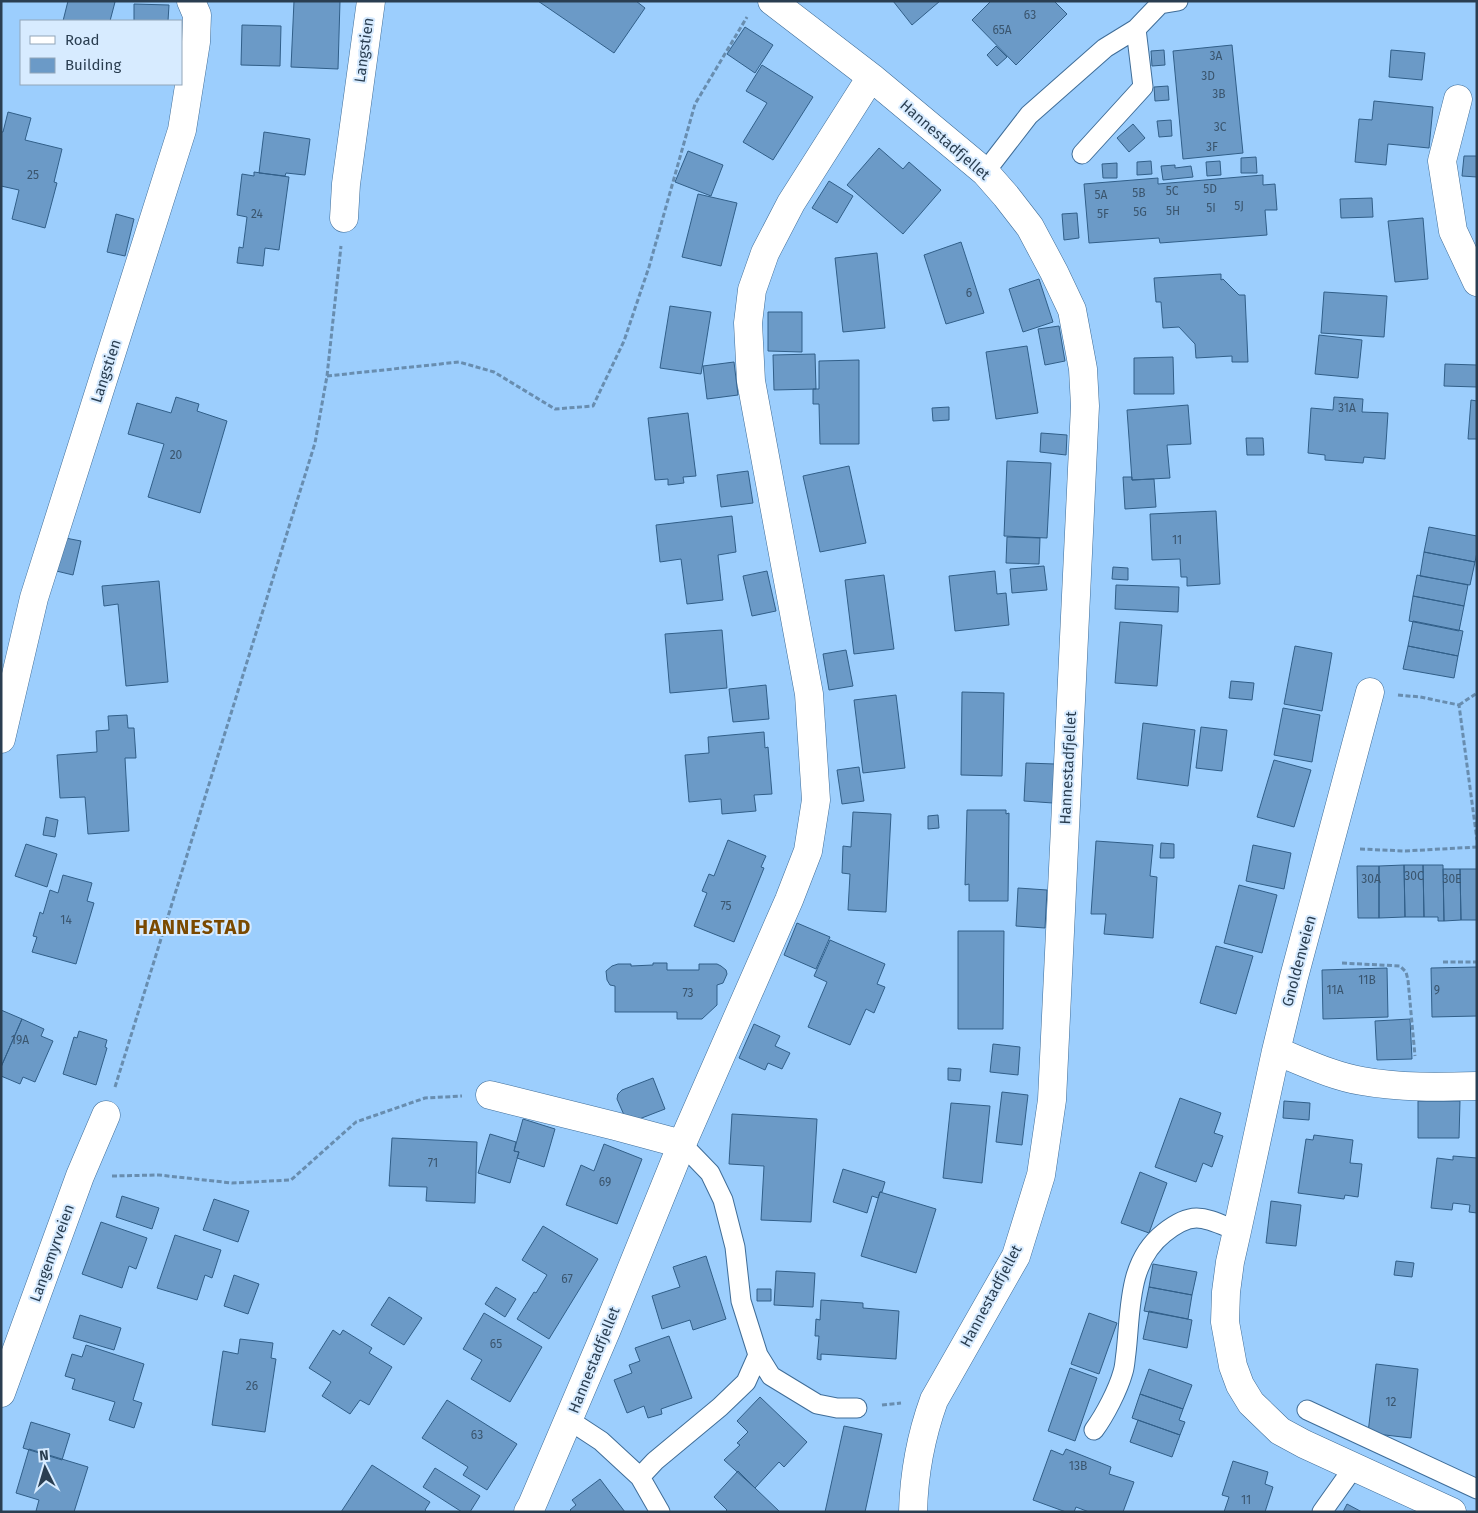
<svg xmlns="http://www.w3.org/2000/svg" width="1478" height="1513" font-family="'Fira Sans',sans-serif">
	<rect width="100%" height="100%" fill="#9ccefd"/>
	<path fill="#6b9ac7" stroke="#315f89" d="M68,1h44l3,1 -5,19h-47z
		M294,1h46l-2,68 -47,-2z
		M538,1h98l9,7 -31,45z
		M893,1h47l-28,24z
		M991,1h63l13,13 -51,51 -44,-45z
		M134,4l35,1 -1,16h-34z
		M242,25l39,1 -1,40 -39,-1z
		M745,27l28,18 -18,28 -28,-19z
		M1232,45l11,108 -60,6 -10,-108z
		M996,46l11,11 -10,9 -10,-11z
		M1164,50l1,15 -13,1 -1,-15z
		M1391,50l34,3 -3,27 -33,-3z
		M762,65l51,32 -40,63 -30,-18 24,-39 -21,-12z
		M1168,86l1,14 -14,1 -1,-14z
		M1374,101l59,6 -4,41 -41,-4 -2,21 -31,-3 4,-43 13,1z
		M8,112l23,6 -6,22 37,9 -8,33 3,1 -12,45 -33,-9 7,-29 -18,-4v-54h2z
		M1171,120l1,16 -13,1 -2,-16z
		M1133,124l12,14 -16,14 -12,-14z
		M264,132l46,7 -5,36 -19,-2 -1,3 -26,-3z
		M879,148l24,21 6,-7 32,28 -38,44 -56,-49z
		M688,151l35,14 -12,31 -36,-14z
		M1464,156h13v21l-15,-1z
		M1256,157l1,16h-16v-15z
		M1151,161l1,13 -15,1v-13z
		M1220,161l1,14 -14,1 -1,-14z
		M1117,163v15h-14l-1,-14z
		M1175,165v3l16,-2 2,11 -30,3 -2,-14z
		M254,172l35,5 -10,73 -14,-2 -2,18 -26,-3 2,-16 4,1 4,-31 -10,-2 5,-41 12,2z
		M1263,175v10l12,-1 2,26h-12l2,25 -107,8 -1,-5 -70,5 -5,-59 74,-6v6z
		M829,181l24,15 -16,27 -25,-15z
		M698,194l39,9 -16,63 -39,-9z
		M1372,198l1,19 -32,1 -1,-19z
		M1077,213l2,25 -15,2 -2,-26z
		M116,214l18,5 -9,37 -18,-4z
		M1423,218l5,61 -33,3 -7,-61z
		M961,242l23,71 -38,11 -22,-69z
		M877,253l8,75 -42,4 -8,-74z
		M1221,274v6l2,-1 16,16h6l3,67h-16v-6l-36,2 -1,-14 -16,-17 -16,1 -2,-26h-5l-2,-24z
		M1039,279l14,43 -30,10 -14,-43z
		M1324,292l63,4 -3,41 -63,-4z
		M670,306l41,6 -10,62 -41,-6z
		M768,312h34v40l-34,-1z
		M1059,326l6,35 -20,4 -7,-36z
		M1319,335l43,5 -4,38 -43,-4z
		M1027,346l11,67 -42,6 -10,-67z
		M815,354l1,35 -42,1 -1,-35z
		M1173,357l1,37h-40v-36z
		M859,360v84h-39l-1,-40h-6v-15h6v-28z
		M734,362l4,33 -31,4 -4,-33z
		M1445,364l32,1v22l-33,-1z
		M176,397l23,7 -2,7 30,10 -27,92 -52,-16 16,-53 -36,-10 9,-31 34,10z
		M1334,397l29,2 -1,13 26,1 -3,46 -21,-2 -1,6 -38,-3v-5l-17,-2 3,-45 22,2z
		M1471,400l6,1v38h-9z
		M1188,405l3,39 -24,1 3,33 -38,2 -5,-70z
		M949,407v13l-16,1 -1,-13z
		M688,413l8,63 -13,1 1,6 -16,2v-6l-13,1 -7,-62z
		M1041,433l26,2 -1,20 -26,-3z
		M1246,438h17l1,17h-17z
		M1007,461l44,2 -4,75 -43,-2z
		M849,466l17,77 -46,9 -17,-76z
		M748,471l5,32 -32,4 -4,-32z
		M1123,477h9v3l22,-1 2,28 -31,2z
		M1216,511l4,73 -33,2v-9h-6l-1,-18 -28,1 -2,-46z
		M732,516l4,36 -18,3 5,45 -36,4 -6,-45 -21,3 -4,-37z
		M1429,527l48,9v16l-2,10 -51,-10z
		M55,536l26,5 -8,34 -25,-6z
		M1007,537l33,1 -1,26 -33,-1z
		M1424,552l51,10 -5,23 -50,-9z
		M1044,566l3,24 -35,3 -2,-24z
		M1113,567l15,1v12l-16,-1z
		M767,571l9,40 -24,5 -9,-40z
		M995,571l2,23 9,-1 3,32 -54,6 -6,-55z
		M884,575l10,74 -40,5 -9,-74z
		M1417,575l51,10 -4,21 -51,-10z
		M159,581l9,101 -42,4 -8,-82 -14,2 -2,-20z
		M1116,585l63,2 -1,25 -63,-3z
		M1413,596l51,10 -5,25 -50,-10z
		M1413,621l50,10 -5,25 -50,-10z
		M1120,622l42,3 -5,61 -42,-3z
		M722,630l5,58 -57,5 -5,-59z
		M1295,646l37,7 -10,58 -38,-7z
		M1408,646l50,10 -4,22 -51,-9z
		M846,650l7,36 -24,4 -6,-36z
		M1231,681l23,2 -2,17 -23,-2z
		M766,685l3,34 -36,3 -4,-33z
		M962,692l42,1 -2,83 -41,-1z
		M896,695l9,73 -42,5 -9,-73z
		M1283,708l37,7 -8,47 -38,-7z
		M127,715l1,13h6l2,30h-11l4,73 -41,3 -3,-37 -25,1 -3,-43 40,-3 -1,-21 13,-1 -1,-14z
		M1143,723l52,7 -7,56 -51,-7z
		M1201,727l26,3 -5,41 -26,-3z
		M764,732l1,16 3,-1 4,47 -18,1 2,16 -34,3 -1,-15 -32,3 -4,-47 24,-2 -1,-16z
		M1274,760l37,10 -17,57 -37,-10z
		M1026,763l29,1 -2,39 -29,-2z
		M859,767l5,34 -22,3 -5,-34z
		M967,810h39v4l3,-1 -1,88h-39v-17l-4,1z
		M853,812l38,2 -5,98 -38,-2 2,-36 -8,-1 1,-27 8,1z
		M938,815l1,13 -11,1v-13z
		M46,817l12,3 -3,17 -12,-2z
		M728,840l38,16 -5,11 3,1 -30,74 -40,-16 13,-33 -5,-2 7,-17 5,2z
		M1096,841l57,4 -3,31 7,1 -4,61 -49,-4 2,-20h-15z
		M1161,843l13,1v14h-14z
		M26,844l31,10 -10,33 -32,-11z
		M1253,845l38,8 -7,36 -38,-8z
		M1404,865l1,52 -26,1v-52z
		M1404,865h19l1,52h-19z
		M1423,865h20l1,56h-6v-4h-14z
		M1357,866h22v52h-21z
		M1443,869h17l1,51 -17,1z
		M1460,869h17v51h-16z
		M63,875l29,8 -5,18 7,2 -18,61 -44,-12 5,-15 -4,-1 7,-24 3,2 7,-24 8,3z
		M1239,885l38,10 -15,58 -38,-10z
		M1018,888l29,2 -2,38 -29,-2z
		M797,923l33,14 -14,32 -32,-14z
		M958,931h46l-1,98h-45z
		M830,940l55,24 -8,20 8,3 -11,26 -8,-4 -16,36 -42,-18 19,-45 -13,-6z
		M1216,946l37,10 -17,58 -36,-11z
		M653,963h14v7h32v-6h18l4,2 5,4 1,4 -4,9 -6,2v20l-15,14h-25v-7h-62v-26l-5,-1 -3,-5 -1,-9 6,-5 6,-2h13v2l22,-1z
		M1477,967v49l-45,1 -1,-49z
		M1387,968l1,49 -65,2 -1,-49z
		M1,1010l21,9 -21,48z
		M22,1019l22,10 -3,7 12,5 -18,41 -12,-5 -3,7 -19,-8v-9z
		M1410,1019l2,40 -35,1 -2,-39z
		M754,1024l26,12 -5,10 15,7 -8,16 -14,-6 -3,7 -26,-12z
		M79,1031l28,9 -2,7 2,1 -11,37 -33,-11 11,-37 3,1z
		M993,1044l27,3 -2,28 -28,-3z
		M948,1068l13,1 -1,12 -12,-1z
		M653,1078l12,31 -31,12 -10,-6 -7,-16 1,-5 4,-4z
		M1002,1092l26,3 -6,50 -26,-3z
		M1180,1098l41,15 -7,20 9,3 -11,31 -9,-4 -7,19 -41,-15z
		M1284,1101l26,2 -1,17 -26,-2z
		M1418,1101h42l-1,37h-41z
		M951,1103l39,3 -8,77 -39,-5z
		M732,1114l85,5 -6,103 -50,-2 3,-54 -35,-2z
		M523,1119l32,10 -11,38 -27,-9 2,-6 -5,-1z
		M490,1134l26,8 -2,9 5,1 -9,31 -32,-10z
		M1314,1135l39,5 -3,23 12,1 -4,33 -13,-2 -1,4 -46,-6 8,-54 7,1z
		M392,1138l85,4 -2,61 -49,-2 1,-14 -38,-1z
		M604,1144l38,15 -25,65 -51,-19 15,-40 13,6z
		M1453,1156l24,2v55l-8,-1 1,-7 -17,-2 -1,7 -21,-2 6,-50 16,2z
		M843,1169l42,13 -3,10h-2l-2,6 -6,-2 -5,17 -34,-11z
		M1140,1172l27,11 -18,50 -28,-10z
		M880,1192l56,17 -20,64 -55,-17z
		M122,1196l37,12 -7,21 -36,-12z
		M214,1199l35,12 -11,31 -35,-12z
		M1271,1201l30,4 -5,41 -30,-3z
		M101,1222l46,16 -11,31 -7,-3 -7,22 -40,-14z
		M543,1226l55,33 -49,80 -32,-20 17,-27 2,1 11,-18 -25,-15z
		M175,1235l46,15 -9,28 -7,-3 -8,25 -40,-12z
		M706,1256l20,63 -33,11 -3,-10 -28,9 -10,-33 28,-9 -7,-20z
		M1396,1261l18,2 -2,14 -18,-2z
		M1153,1264l44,8 -5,23 -43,-8z
		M776,1271l39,2 -2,34 -39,-2z
		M234,1275l25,9 -11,30 -24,-8z
		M496,1287l20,12 -11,18 -20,-13z
		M1149,1287l43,8 -4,24 -44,-8z
		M757,1289h14v12h-14z
		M389,1297l33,21 -18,27 -33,-20z
		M821,1300l42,3v5l36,3 -3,48 -75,-5v6l-4,-1 2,-23h-4l1,-17 4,1z
		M1149,1311l43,9 -5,28 -44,-9z
		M484,1313l58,34 -32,55 -39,-23 11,-19 -19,-11z
		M1089,1313l28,10 -18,51 -28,-10z
		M80,1315l41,13 -7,22 -41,-12z
		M333,1330l7,5 3,-5 29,18 -3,5 23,14 -23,38 -9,-5 -10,14 -28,-18 9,-14 -22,-14z
		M669,1336l23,62 -31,11 1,5 -14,4 -4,-12 -17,7 -13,-33 18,-7 -3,-8 11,-4 -5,-13z
		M240,1339l33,4 -2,15 5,1 -11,73 -53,-7 11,-74 15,3z
		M86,1345l58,19 -11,36 9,3 -8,25 -25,-8 6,-18 -43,-13 3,-10 -10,-3 7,-22 10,3z
		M1376,1364l42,5 -7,69 -43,-5z
		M1070,1368l27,10 -22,63 -27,-10z
		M1149,1369l43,16 -9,24 -43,-15z
		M1140,1394l43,15 -4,11 6,2 -5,13 -48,-17z
		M760,1397l47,45 -23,25 -5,-5 -24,26 -31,-28 16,-15 -3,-2 11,-11 -11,-11z
		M447,1400l70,44 -30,46 -24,-15 5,-8 -46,-29z
		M1138,1420l42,15 -8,22 -42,-15z
		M31,1422l39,12 -8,26 -39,-12z
		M844,1426l38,8 -17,78h-40z
		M29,1449l59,18 -14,45h-34l-4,-1 3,-11 -23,-7z
		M1066,1449l45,18 -2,7 25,8 -11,30h-34l-13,-5 -2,5h-8l-33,-12 18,-50 12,5z
		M1233,1461l35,11 -3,12 8,3 -8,25h-41l5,-15 -7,-2z
		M372,1465l58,37 -5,8 2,2h-86z
		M435,1468l45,28 -10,16h-8l-39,-25z
		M738,1471l17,17 25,24h-55l2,-2 -13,-13z
		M600,1479l25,33h-53l-2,-2 6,-5 -4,-5z
		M1347,1504l15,8h-19z"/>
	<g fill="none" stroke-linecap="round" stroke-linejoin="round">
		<g stroke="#3f6d98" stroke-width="21">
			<path id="lane" d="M1082,154l61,-67 -7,-58
				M985,172l44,-57 76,-67 31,-19 24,-25 18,-3
				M758,1355l13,21 46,28 20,4h20
				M1307,1410l170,79
				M569,1420l32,21 39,36 15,-16 65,-54 26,-25 12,-27 -17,-54 -6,-54 -12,-47 -13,-27 -28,-29
				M1094,1430c11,-15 24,-40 29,-58 2,-6 2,-13 3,-19 5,-42 1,-91 38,-120 30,-24 41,-15 73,-2
				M640,1477l20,35
				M1322,1512l32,-45"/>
		</g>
		<g stroke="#3f6d98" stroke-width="29">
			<path id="street" d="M772,1l99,76 114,95 21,24 24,31 24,45 18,38 11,59 2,37 -33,694 -11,75 -25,81 -82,144c-13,36 -20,73 -21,112
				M1458,99l-16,62 11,70 24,51
				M344,218l2,-34 25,-183
				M1370,692l-76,285 -18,74 -39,180 -7,31 -4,30 -1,30 8,44 7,19 11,18 29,28 24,13 148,68
				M1,739l33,-141 148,-468 14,-88 1,-27 -6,-14
				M1276,1051c28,11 56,25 86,30 38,7 77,6 115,5
				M490,1095l125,31 67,18
				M1,1393l79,-217 26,-61
				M528,1512l4,-7 75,-176 75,-185 107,-244 19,-49 8,-51 -7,-106 -58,-313 -3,-58 4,-33 13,-37 26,-50 80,-126"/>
		</g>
		<path stroke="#688daf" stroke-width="3" stroke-dasharray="5 2.5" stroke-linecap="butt" d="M327,376l132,-14 35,10 61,37 38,-3 31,-65 25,-74 46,-163 52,-87
			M1398,695l22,2 39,8 18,135
			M1459,705l18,-12
			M1360,849l45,2 72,-4
			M1443,962h34
			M1342,963l58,3 6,6 2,8 7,76
			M115,1087l200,-644 12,-67 14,-130
			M112,1176l47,-1 73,8 59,-3 65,-58 69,-24 37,-2
			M882,1405l19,-2"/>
		<use href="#lane" stroke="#fff" stroke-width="19"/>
		<use href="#street" stroke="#fff" stroke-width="28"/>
	</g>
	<g text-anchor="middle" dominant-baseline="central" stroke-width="4" stroke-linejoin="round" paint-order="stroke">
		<g font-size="12" fill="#3a556e">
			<text x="1030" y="15">63</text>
			<text x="1002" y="30">65A</text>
			<text x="1216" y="56">3A</text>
			<text x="1208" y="76">3D</text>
			<text x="1219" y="94">3B</text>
			<text x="1220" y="127">3C</text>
			<text x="1212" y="147">3F</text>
			<text x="33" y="175">25</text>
			<text x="1210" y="189">5D</text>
			<text x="1172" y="191">5C</text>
			<text x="1139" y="193">5B</text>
			<text x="1101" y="195">5A</text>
			<text x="1239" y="206">5J</text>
			<text x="1211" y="208">5I</text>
			<text x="1173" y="211">5H</text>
			<text x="1140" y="212">5G</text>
			<text x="257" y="214">24</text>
			<text x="1103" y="214">5F</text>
			<text x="969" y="293">6</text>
			<text x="1347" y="408">31A</text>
			<text x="176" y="455">20</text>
			<text x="1177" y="540">11</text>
			<text x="1414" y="876">30C</text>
			<text x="1371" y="879">30A</text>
			<text x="1452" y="879">30E</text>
			<text x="726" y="906">75</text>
			<text x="66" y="920">14</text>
			<text x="1367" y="980">11B</text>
			<text x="1335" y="990">11A</text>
			<text x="1437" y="990">9</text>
			<text x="688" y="993">73</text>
			<text x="20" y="1040">19A</text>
			<text x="433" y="1163">71</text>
			<text x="605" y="1182">69</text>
			<text x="567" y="1279">67</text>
			<text x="496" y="1344">65</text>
			<text x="252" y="1386">26</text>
			<text x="1391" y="1402">12</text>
			<text x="477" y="1435">63</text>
			<text x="1078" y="1466">13B</text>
			<text x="1246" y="1500">11</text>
		</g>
		<g font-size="15" fill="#2a3e51" stroke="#d7ebff">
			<text transform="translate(364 50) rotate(-82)">Langstien</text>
			<text transform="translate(945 140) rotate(41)">Hannestadfjellet</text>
			<text transform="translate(106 371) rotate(-72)">Langstien</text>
			<text transform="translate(1068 768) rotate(-87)">Hannestadfjellet</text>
			<text transform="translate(1299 961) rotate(-75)">Gnoldenveien</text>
			<text transform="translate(52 1253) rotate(-70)">Langemyrveien</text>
			<text transform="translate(991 1296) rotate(-62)">Hannestadfjellet</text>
			<text transform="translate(594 1360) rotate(-68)">Hannestadfjellet</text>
		</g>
		<g font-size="20" font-weight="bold" letter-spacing="1" fill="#7a4900" stroke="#d7ebff">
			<text x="193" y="927">HANNESTAD</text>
		</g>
	</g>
	<rect width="1478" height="1513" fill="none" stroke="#2a3e51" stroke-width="5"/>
	<rect x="20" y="20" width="162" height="65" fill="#d7ebff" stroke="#92a6b9"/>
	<rect x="30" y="36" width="25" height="8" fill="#ffffff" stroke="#92a6b9"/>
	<text x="65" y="45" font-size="15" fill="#2a3e51">Road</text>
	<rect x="30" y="58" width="25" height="15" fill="#6b9ac7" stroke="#92a6b9"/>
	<text x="65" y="70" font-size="15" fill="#2a3e51">Building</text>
	<g transform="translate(45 1468) rotate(355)" stroke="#d7ebff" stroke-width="4" paint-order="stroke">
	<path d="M0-4L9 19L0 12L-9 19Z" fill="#2a3e51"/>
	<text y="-8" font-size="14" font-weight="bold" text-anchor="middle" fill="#2a3e51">N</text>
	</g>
</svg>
